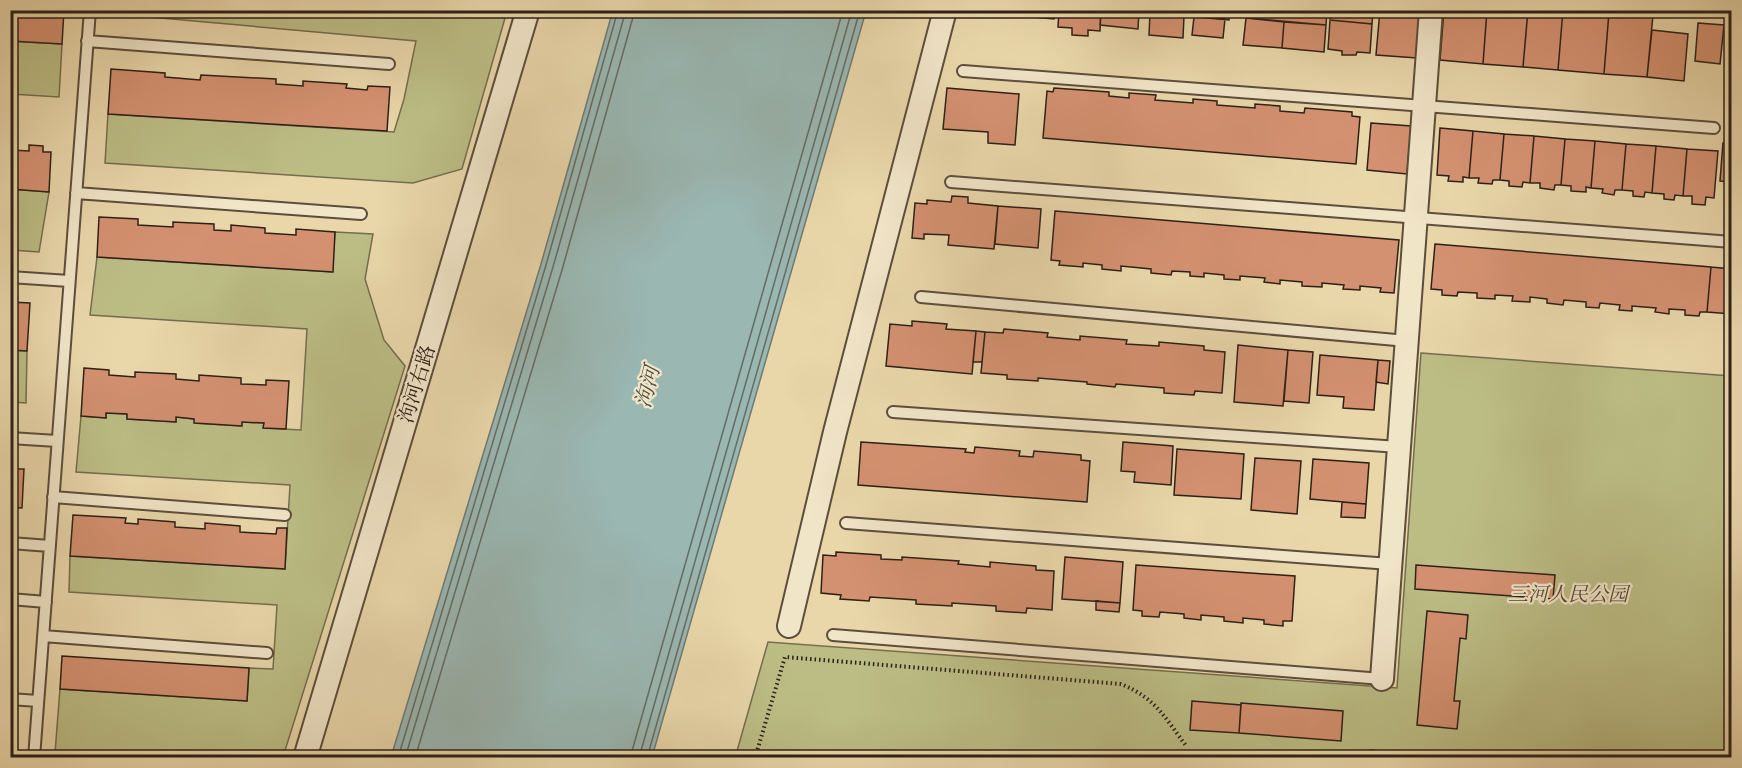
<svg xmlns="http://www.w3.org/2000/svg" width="1742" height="768" font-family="Cardo,'Noto Serif SC',serif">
	<rect width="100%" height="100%" fill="#e9d7aa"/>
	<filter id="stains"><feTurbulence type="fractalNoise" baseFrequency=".00333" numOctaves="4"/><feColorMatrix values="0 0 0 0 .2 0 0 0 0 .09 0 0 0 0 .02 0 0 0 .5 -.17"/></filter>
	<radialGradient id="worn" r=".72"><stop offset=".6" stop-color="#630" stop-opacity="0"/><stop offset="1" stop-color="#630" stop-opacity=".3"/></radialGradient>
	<path fill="#bcbd85" stroke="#746e4e" stroke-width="1.5" d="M106,11h401l-45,158 -49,14 -308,-20 3,-49 286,18 10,-33 12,-58 -311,-28z
		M10,41l52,3 -3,53 -48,-3z
		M10,189l39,3 -10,60 -28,-2z
		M335,232l38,2 -8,45 19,61 21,26 -122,391 -166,1 -62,-5 5,-64 187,12 2,-33 24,1 4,-64 -208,-13 1,-36 215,13 5,-84 -214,-13 5,-56 25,2v-5l21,1v5l49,3v-5l18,2 1,4 46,3 1,-4 22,1v5l37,2 6,-101 -217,-14 7,-58 235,15z
		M10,350l17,1 -1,52 -15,-1z
		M1421,353l310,23v381l-996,1 33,-116 629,46z"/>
	<path fill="#9ab7b2" stroke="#6e7b74" stroke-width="1.5" d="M613,10l253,1 -214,746h-261l150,-493z"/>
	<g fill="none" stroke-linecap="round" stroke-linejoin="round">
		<path stroke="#646c64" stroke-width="1.5" d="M398,758l148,-493 72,-255
			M405,758l148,-491 73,-257
			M415,758l147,-488 73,-260
			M630,758l213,-748
			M639,758l213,-748
			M647,758l213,-748"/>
	</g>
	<path fill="#d49171" stroke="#2d2017" stroke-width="1.5" d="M10,10h54l-2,34 -52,-3z
		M980,10h75l-1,9 -74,-7z
		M1059,10h42l-1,21 -12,-1v6l-16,-1v-7l-14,-1z
		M1101,10h38l-1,19 -38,-4z
		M1151,10h79l-1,10 -79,-7z
		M1246,10h81l-1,15 -80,-7z
		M1331,10h42l-1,14 -42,-4z
		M1380,10h40l-3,48 -41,-3z
		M1444,10h43l-4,54 -43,-4z
		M1487,10h41l-5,57 -40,-3z
		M1528,10h35l-5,60 -35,-3z
		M1563,10l46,2 -5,62 -46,-4z
		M1609,12l44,3 -6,62 -43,-3z
		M1150,13l34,3 -1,22 -34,-3z
		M1194,17l31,2 -2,19 -31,-3z
		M1246,18l38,4 -2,26 -39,-3z
		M1330,20l42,4 -2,29 -13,-1 -1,3h-14v-4l-14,-2z
		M1284,22l42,3 -2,27 -42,-4z
		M1698,23l26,2 -4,39 -25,-3z
		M1730,25h2v40l-5,-1z
		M1652,30l36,4 -4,47 -37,-4z
		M111,69l54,4v4l35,3 1,-5 75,4v5l27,2v-5l44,3 -1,4 21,2 1,-4 22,1 -3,44 -279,-17z
		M947,88l72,6 -4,51 -27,-2v-11l-45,-3z
		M1054,88l55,4v4l20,2v-5l27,2 -1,5 38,3v-4l24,2v4l38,3v-4l25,2v5l24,2 1,-5 47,4v4l8,1 -4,47 -313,-26 4,-47 6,1z
		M1371,123l40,3 -4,48 -40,-4z
		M1440,128l33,3 -4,47 -6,-1v5l-15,-1 1,-5 -12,-1z
		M1473,131l31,3 -4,46h-7l-1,4 -14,-1 1,-5h-10z
		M1504,134l30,2 -4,47 -7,-1 -1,5 -13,-1v-5l-9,-1z
		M1534,136l31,3 -4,46h-6l-1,5 -14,-2v-5h-10z
		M1565,139l30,2 -4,47 -5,-1v5l-15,-1v-5l-10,-1z
		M1595,141l31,3 -4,46h-7l-1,5 -12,-2 1,-4 -12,-1z
		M1723,143h9v39l-12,-1z
		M1626,144l30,2 -4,47 -7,-1 -1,5 -11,-1v-5l-11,-1z
		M29,145l14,1v6h8l-2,40 -39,-3v-39l19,1z
		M1656,146l31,3 -4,47 -8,-1 -1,5 -10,-1v-5l-12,-1z
		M1687,149l31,2 -4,47 -8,-1 -1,8 -13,-1v-8h-9z
		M952,196l16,1v6l30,3 -4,43 -46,-4 1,-10 -25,-1v5l-12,-1 3,-35 12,1v-4l24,2z
		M998,206l43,3 -3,39 -43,-4z
		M1055,211l344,29 -5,53 -14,-1 1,-4 -21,-2v4l-17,-1 1,-4 -22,-2v4l-20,-1v-4l-22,-2v4l-16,-2 1,-4 -25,-2v4l-16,-1v-4l-20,-2v4l-14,-1v-4l-18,-1 -1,4 -20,-2v-4l-30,-3v5l-19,-2v-4l-19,-2v4l-24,-2 1,-4 -9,-1z
		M99,217l39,2v6l35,2v-5l41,2v6l17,1v-6l34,3v5l31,2v-6l39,3 -2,40 -236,-15z
		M1435,244l276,23 -4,45h-7l-1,4 -14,-1v-5l-16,-1v5l-14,-2 1,-4 -24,-2v5l-13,-1 1,-5 -20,-2 -1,5 -13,-1v-5l-22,-2 -1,5 -16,-2v-4l-17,-2v5l-18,-1 1,-5 -18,-1v4l-18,-1v-5l-19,-1 -1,4 -15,-1v-5l-11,-1z
		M1711,267l21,2v45l-25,-2z
		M10,302l20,1 -3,48 -17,-1z
		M912,321l35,3 -1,5 30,2 -4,43 -86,-8 4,-42 22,2z
		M1004,329l44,4 -1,4 33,3v-4l47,4 -1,4 33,2v-4l45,4v4l21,2 -3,41 -27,-2 -1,4 -30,-2v-5l-48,-4 -1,3 -28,-3v-2l-49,-4v3l-31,-2v-4l-26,-2 4,-41 18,1z
		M976,331l9,1 -3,30h-9z
		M1238,345l50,5 -5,56 -49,-4z
		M1288,350l25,2 -4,51 -25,-2z
		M1320,355l58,5 -4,50 -31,-2 1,-11 -27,-2z
		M1378,360l12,1 -2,23 -12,-2z
		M84,368l25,2v5l26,2v-5l41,2v5l23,2v-6l42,3v6l25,1v-5l23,1 -3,48 -23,-1 1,-5 -22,-1v4l-48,-3v-4l-18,-2v5l-49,-3v-5l-21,-1v5l-25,-2z
		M861,442l105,7 -1,3 9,1 1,-6 45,4 -1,5 14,1 1,-6 47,4v5l9,1 -3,41 -229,-17z
		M1123,442l50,4 -2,39 -37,-3 1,-10 -14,-1z
		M1177,449l67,5 -3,45 -67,-4z
		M1255,458l46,3 -4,53 -46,-4z
		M1313,459l56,4 -3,41 -56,-5z
		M10,463h6v6h8l-2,39 -12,-1z
		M1342,502l24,2 -1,14 -24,-1z
		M73,515l53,3 -1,5 13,1v-5l37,3v5l30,2v-6l35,3v6l36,2 1,-6h10l-2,41 -215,-13z
		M836,552l45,3v4l21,1v-3l57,4 -1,3 32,3v-5l46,4v4l18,1 -2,39 -25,-2 -1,5 -30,-2v-5l-44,-3v3l-36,-2v-4l-46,-3 -1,4 -29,-2 1,-4 -20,-2 2,-38 13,1z
		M1065,557l58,5 -3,41 -58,-4z
		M1136,565l159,11 -3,45h-9v5l-19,-2v-4l-21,-2v5l-19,-2v-4l-23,-2v5l-17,-2v-4l-24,-2 -1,5 -17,-1v-5l-9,-1z
		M1416,565l139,10 -2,24 -138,-10z
		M1096,601l24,2 -1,9 -23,-2z
		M1427,611l41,4 -2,24 -6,-1 -6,63h6l-3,28 -40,-4z
		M62,656l187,12 -2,33 -187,-12z
		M1192,701l49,4 -2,28 -49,-3z
		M1241,703l102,8 -2,30 -102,-8z
		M1370,750l22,2v6h-23z"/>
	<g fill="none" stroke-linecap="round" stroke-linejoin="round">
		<g stroke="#5c4e3c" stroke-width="14">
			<path id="lane" d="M87,41l302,23
				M963,71l751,57
				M951,182l781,60
				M76,193l285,21
				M10,277l59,4
				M921,297l486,44
				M893,412l506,35
				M10,438l47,3
				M53,497l232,18
				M846,523l544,41
				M10,543l40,3
				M10,599l36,3
				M833,635l549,44
				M43,636l224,17
				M10,699l28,2
				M34,758l56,-748"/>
		</g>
		<g stroke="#5c4e3c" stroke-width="26">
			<path id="street" d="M789,626l46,-194 110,-422
				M1382,679l49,-669
				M305,758l223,-748"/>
		</g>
		<path stroke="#2d2017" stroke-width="4" stroke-dasharray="1.5 3" stroke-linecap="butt" d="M755,758l30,-101 336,27c35,14 44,34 66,63"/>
		<use href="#lane" stroke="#f1e5c8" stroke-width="10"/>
		<use href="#street" stroke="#f1e5c8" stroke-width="22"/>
	</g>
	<g text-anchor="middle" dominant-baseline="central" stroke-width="4.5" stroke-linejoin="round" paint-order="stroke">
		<g font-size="20" fill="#2d2017" stroke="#f1e5c8">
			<text transform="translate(417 384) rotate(-73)">泃河右路</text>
		</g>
		<g font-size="20" font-style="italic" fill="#514732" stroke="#f1e5c8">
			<text x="1568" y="594">三河人民公园</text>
		</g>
		<g font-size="21" font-style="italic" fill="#4e4d46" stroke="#f1e5c8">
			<text transform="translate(648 387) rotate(-76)">泃河</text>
		</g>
	</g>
	<rect width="1742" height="768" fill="none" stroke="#e9d7aa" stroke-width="36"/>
	<rect x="12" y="12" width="1718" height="744" fill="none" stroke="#2d2017" stroke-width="3"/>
	<rect x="18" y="18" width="1706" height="732" fill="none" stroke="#2d2017" stroke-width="1.5"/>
	<rect width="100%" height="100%" filter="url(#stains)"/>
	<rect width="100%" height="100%" fill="url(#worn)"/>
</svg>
